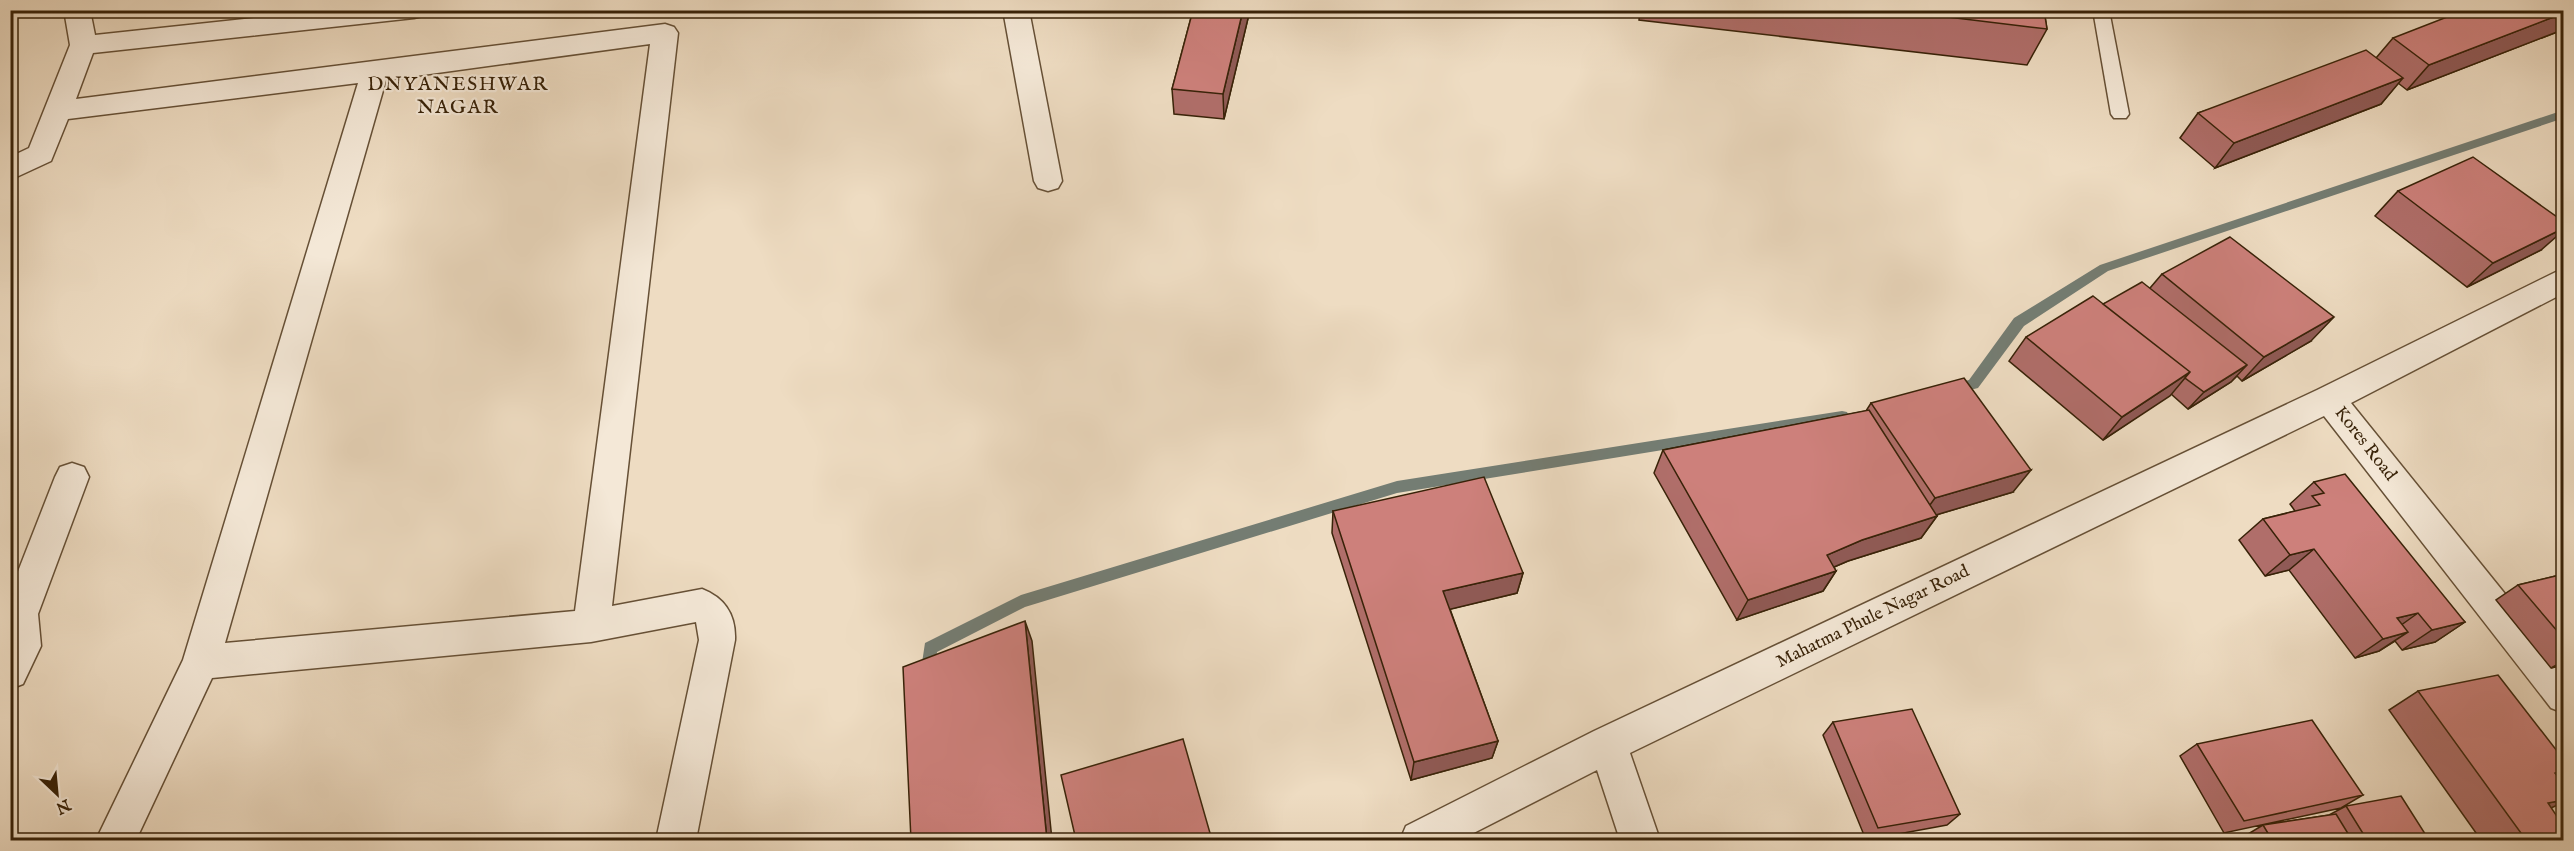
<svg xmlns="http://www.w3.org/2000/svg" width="2574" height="851" font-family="'IM FELL English',serif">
	<rect width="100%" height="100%" fill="#eedcc2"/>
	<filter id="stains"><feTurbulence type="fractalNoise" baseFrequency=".00333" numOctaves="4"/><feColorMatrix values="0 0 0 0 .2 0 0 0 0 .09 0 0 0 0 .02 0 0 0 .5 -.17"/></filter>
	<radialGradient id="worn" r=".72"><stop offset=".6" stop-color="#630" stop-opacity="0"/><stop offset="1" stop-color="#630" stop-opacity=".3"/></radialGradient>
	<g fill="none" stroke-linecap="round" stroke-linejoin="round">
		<path fill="#747d73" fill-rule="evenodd" d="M2564,110v8l-456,153 -84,55 -46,62 -27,7 -5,-1 -2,-4 2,-4 23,-6 45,-62 86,-53z
			M1842,411l5,1 2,4 -2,4 -5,1 -445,72 -372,114 -88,45 -4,29 -5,2 -5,-2 -3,-5 5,-33 96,-48 376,-114z"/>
		<g stroke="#665036" stroke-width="3">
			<path id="lane" d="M2093,10h16l20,104 -3,4h-12l-3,-4z"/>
		</g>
		<g stroke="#665036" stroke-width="3">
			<path id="street" d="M64,10h26l5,25 233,-25h99l-4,6 -9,2 -321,35 -17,46 589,-75 9,3 4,6 -66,573 90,-17c23,9 34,26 33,51l-39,200h-40l43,-200 -3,-18 -105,20 -379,36 -76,162h-40l87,-180 175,-577 -290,36 -17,42 -41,19v-23l19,-9 41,-103zM650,44l-75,567 -350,32 161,-563z
				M1003,10h26l33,171 -4,7 -10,3 -10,-3 -4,-7z
				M2564,268v25l-213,110 213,264v46l-13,-5 -227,-292 -694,337 30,87h-40l-23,-70 -137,70h-60l6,-14 188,-95 723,-341z
				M72,463l12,4 5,10 -51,137 3,32 -18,38 -13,5v-97l45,-115 5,-10z"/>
		</g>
		<use href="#lane" fill="#f4e8d7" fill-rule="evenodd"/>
		<use href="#street" fill="#f4e8d7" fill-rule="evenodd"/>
	</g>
	<path fill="#b06e6a" stroke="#382208" stroke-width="1.5" d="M1193,10h57l-26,109 -50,-5 -2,-25z
		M1640,10h404l3,19 -20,36 -388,-45z
		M2557,32l-150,58 -9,-7 -17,21 -166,64 -35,-30 18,-25 178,-55 17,-20z
		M2398,191l143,59 -74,37 -92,-71z
		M2162,274l149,67 -69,40 -5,-5 -6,6 -43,27 -17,-15 -68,46 -94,-79 17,-24 77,-33 47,-16z
		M1871,403l142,89 -77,23 1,1 -16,22 -73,23 -14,6 2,4 -13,20 -86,29 -83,-147 9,-23 203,-39z
		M2314,482l151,140 -30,20 -33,8 -7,-9 -16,10 -24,7 -66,-88 -24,6 -26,-36 24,-21 32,-8 -5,-7z
		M1333,511l190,62 -6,20 -67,16 48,132 -6,17 -81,22 -79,-247z
		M2564,574v91l-13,3 -55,-68 22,-15z
		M2418,691l146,69v12l-7,3 -6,33 13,32h-83l-92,-130z
		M1833,722l127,92 -13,11 -81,15 -43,-105z
		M2197,744l166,51 -22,13 -117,25 -44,-77z
		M2346,806l83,34h-184l-2,-3 20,-12 66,-10z"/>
	<path fill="#905a56" stroke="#382208" stroke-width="1.5" d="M1243,10h7l-26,109 -1,-25z
		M2564,13v12l-7,7 -150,58 22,-25z
		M2403,78l-22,26 -166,64 19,-25z
		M2564,228v2l-23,20 -74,37 26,-24z
		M2334,317l-23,24 -69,40 22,-24z
		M2247,365l-16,17 -43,27 16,-17z
		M2190,372l-20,24 -67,44 19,-23z
		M2031,470l-18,22 -94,28 16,-22z
		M1937,516l-16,22 -73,23 -35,15 14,-21 35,-15z
		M2314,549l-25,21 -24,6 25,-21z
		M1836,571l-13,20 -86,29 11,-20z
		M1523,573l-6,20 -78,19 4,-21z
		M2418,613l-28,20 7,-15z
		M1025,621l7,20 20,199h-5z
		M2465,622l-30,20 -33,8 30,-20z
		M2408,632l-29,19 -24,7 28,-19z
		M2564,661v4l-13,3z
		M1498,741l-6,17 -81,22 3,-18z
		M2564,770v2l-29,14 20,-13z
		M2564,800v2l-26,12 10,-11z"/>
	<path fill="#cd807b" stroke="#382208" stroke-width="1.5" d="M1193,10h50l-20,84 -51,-5z
		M1890,10h154l3,19z
		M2465,10h99v3l-135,52 -36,-27z
		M2366,50l37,28 -169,65 -36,-30z
		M2473,157l91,65v6l-71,35 -95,-72z
		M2230,237l104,80 -70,40 -102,-83z
		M2142,282l105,83 -43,27 -19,-14 5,-6 -87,-68z
		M2093,296l97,76 -68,45 -96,-80z
		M1964,378l67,92 -96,28 -64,-95z
		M1869,410l68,106 -75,24 -35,15 9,16 -88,29 -85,-150z
		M2345,474l120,148 -33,8 -14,-17 -21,5 11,14 -25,7 -69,-90 -24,6 -27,-36 57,-14 -8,-9 12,-3 -10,-11z
		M1484,477l39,96 -80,18 55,150 -84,21 -81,-251z
		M2564,574v65l-46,-54z
		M1025,621l22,219h-136l-8,-173z
		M2498,675l66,85v10l-9,3 9,11v16l-16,3 8,12 8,-1v26h-38l-108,-149z
		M1912,709l48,105 -82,14 -45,-106z
		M2312,720l51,75 -119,26 -47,-77z
		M1183,739l29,101h-136l-15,-65z
		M2401,796l28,44h-62l-21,-34z
		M2336,814l16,26h-80l-9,-15z"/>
	<g text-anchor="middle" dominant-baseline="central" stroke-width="4.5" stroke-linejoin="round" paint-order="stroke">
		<g font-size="18" fill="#382208" stroke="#f4e8d7">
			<text transform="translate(2365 444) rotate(52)">Kores Road</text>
			<text transform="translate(1873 617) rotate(-26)">Mahatma Phule Nagar Road</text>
		</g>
		<g font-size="20" letter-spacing="1.5" fill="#382208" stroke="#f4e8d7">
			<text x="458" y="84">DNYANESHWAR<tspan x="458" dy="23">NAGAR</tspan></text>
		</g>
	</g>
	<rect width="2574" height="851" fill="none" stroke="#eedcc2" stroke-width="36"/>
	<rect x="12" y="12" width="2550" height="827" fill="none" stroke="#382208" stroke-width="3"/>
	<rect x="18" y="18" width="2538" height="815" fill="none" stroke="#382208" stroke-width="1.5"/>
	<g transform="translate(57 794) rotate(154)" stroke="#f4e8d7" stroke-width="4.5" paint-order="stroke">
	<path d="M0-4.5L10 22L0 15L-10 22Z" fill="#382208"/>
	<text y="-9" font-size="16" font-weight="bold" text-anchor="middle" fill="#382208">N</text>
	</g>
	<rect width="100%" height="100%" filter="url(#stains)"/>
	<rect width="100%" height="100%" fill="url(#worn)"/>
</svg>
